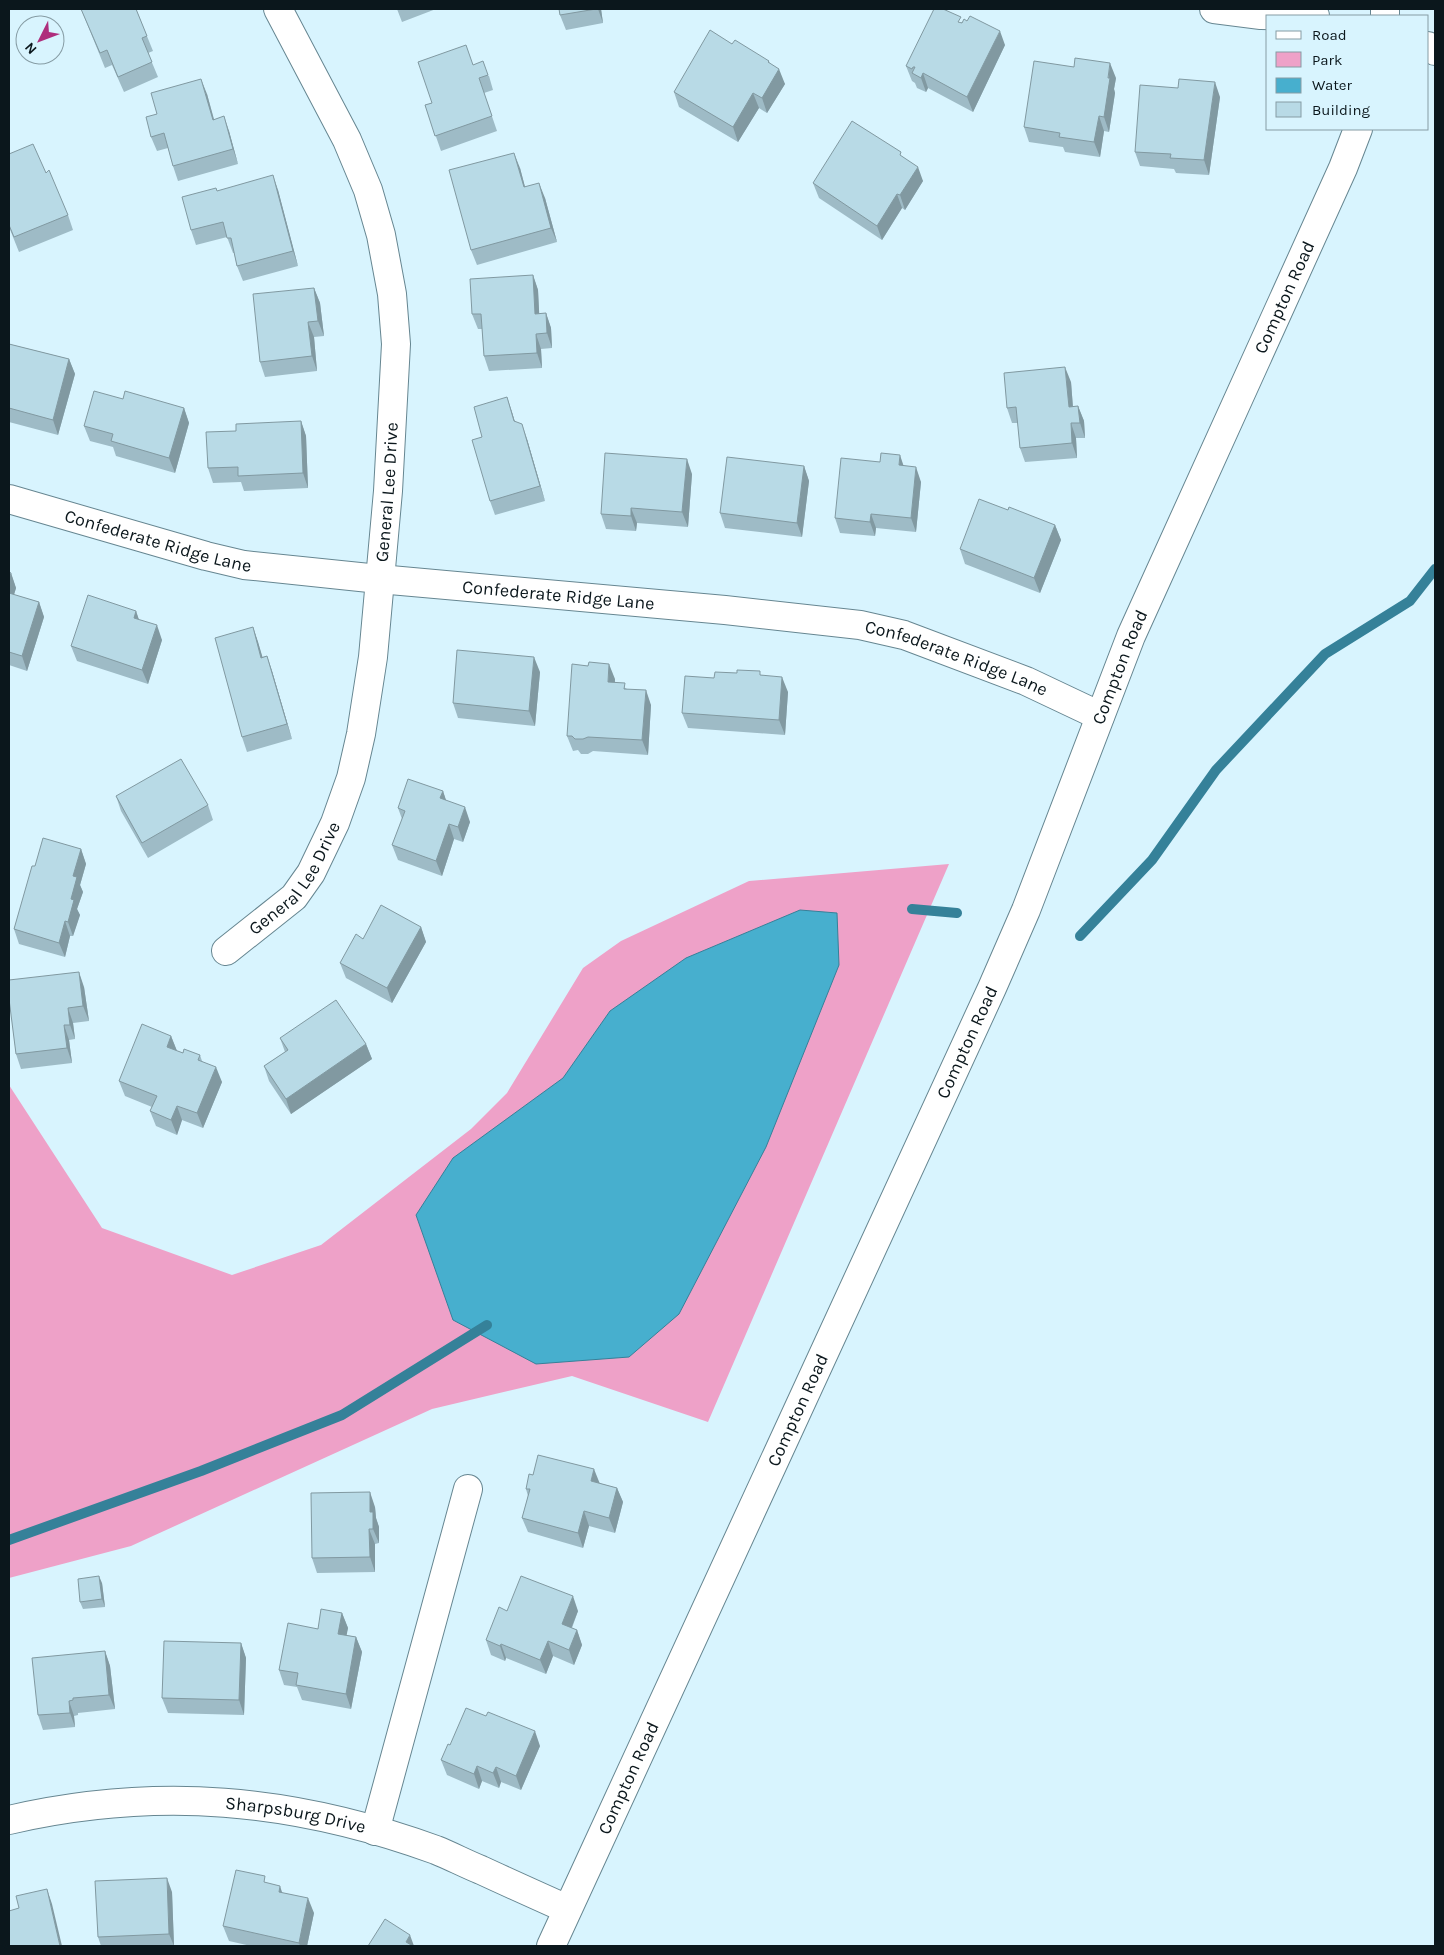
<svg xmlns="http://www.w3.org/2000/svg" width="1444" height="1955" font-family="Karla,sans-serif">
	<rect width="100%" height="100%" fill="#d8f4fe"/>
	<path fill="#eea1c8" d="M949,864l-241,558 -136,-46 -140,33 -301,137 -122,32v-493l93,143 130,47 89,-30 150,-116 36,-36 76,-125 38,-27 128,-60z"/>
	<path fill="#47afce" stroke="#358199" d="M800,910l37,3 2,52 -73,182 -87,167 -50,43 -93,7 -83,-44 -37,-105 37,-57 110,-80 47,-67 76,-53z"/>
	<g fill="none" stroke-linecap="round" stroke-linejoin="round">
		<path stroke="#358199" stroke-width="10" d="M912,909l45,4
			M1080,936l72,-76 64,-90 109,-116 85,-53 25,-32
			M9,1540l192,-69 141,-56 145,-90"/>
		<g stroke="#668691" stroke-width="30">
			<g id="minor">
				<path d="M1214,9l47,6 54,1"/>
				<path d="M1385,9v7"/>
				<path d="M1428,46l7,5"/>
				<path id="s1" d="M9,499l197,57 38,9 135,14 346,31 135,15 44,10 122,46 74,35"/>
				<path id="s2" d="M226,951l68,-54 17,-24 24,-50 16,-45 10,-44 12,-77 15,-166 8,-147 -4,-50 -11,-59 -13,-45 -21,-50 -69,-131"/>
				<path id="s3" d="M9,1820c148,-34 284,-22 427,30 15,6 30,14 45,20 28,13 57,26 86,39"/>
				<path d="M375,1831l93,-342"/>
				<path id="s4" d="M551,1946l441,-958 34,-78 105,-274 212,-468 15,-39"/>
			</g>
		</g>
		<use href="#minor" stroke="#fff" stroke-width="28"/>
	</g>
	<path fill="#9ebbc6" d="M81,9h55l17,42 -5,2 10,24 -34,15 -12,-27 -7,3z
		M397,9h39l-34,13z
		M559,9h42l2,14 -37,7 -6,-15z
		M962,22l43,23 -32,67 -45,-24 -2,4 -9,-4 -2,-5 -3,-2 -6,-15z
		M732,44l37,17 1,3 15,20 -18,29 -8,-5 -21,34 -59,-35 -5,-15z
		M473,65l16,11 4,14 -9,3 13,38 -56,20 -16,-46 7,-2z
		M1116,78l-2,11 1,4 -6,39 -5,-1 -4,26 -35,-5 -2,-5 -34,-5 -5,-15z
		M207,94l7,25 15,12 9,33 -60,17 -5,-15 -5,-18 -11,3 -6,-14 6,-23z
		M1220,97l-11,78 -33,-2 -2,-4 -34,-3 -5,-14z
		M9,154l37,19 22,42 5,15 -54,22 -10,-25z
		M903,158l20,23 -18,29 -3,-2 -20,32 -63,-42 -6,-15z
		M520,168l5,19 20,11 12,44 -80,23 -6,-15z
		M278,190l20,76 -55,15 -6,-15 -3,-13h-1l-6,-16 -31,8 -5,-15 26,-39z
		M533,275l5,15 1,24 7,-1 5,15 1,20 -11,1 1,19 -53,3 -5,-15 -2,-27h-4l-6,-15z
		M314,288l6,15 4,33 -10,1 3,34 -52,6 -5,-15z
		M9,344l60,15 6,15 -17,61 -49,-13z
		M1071,382l2,25 5,-1 6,15 1,17h-9l1,20 -52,4 -5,-14 -2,-25h-6l-5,-15z
		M507,397l8,25 12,17 18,62 -50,14 -5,-14 -8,-64z
		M123,399l61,9 5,15 -14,50 -59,-17 -3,-9 -23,-6 -6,-15z
		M301,421l5,15 2,52 -64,3 -3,-9 -28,1 -5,-15 28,-37z
		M804,466l5,15 -7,56 -77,-9 -5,-15z
		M904,466l17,16 -5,50 -40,-4 -1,8 -35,-3 -5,-15z
		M692,474l-4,53 -51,-4 -1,8 -30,-2 -5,-15z
		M1008,510l47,15 6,15 -21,53 -75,-29 -5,-15z
		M9,572l2,1 5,15 -2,7 25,7 5,15 -17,54 -18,-6z
		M136,611l3,9 23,20 -14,44 -71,-23 -6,-15z
		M253,627l5,15 4,15 5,-1 5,15 20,68 -45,13 -5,-15z
		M540,672l-5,54 -77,-8 -5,-15z
		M762,675l26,17 -3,43 -97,-7 -6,-15 32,-35z
		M615,679v3l12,7 24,16 -3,50 -55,-4 -5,3h-7l-3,-4 -5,1 -6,-15z
		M443,791l3,10 24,21 -7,20 -9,-3 -12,37 -44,-16 -6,-15 10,-26 -4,-11z
		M116,796l92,9 5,15 -65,38 -27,-47z
		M81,849l5,15 -6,21 3,7 -6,17 3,6 -7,21h-3l-5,21 -46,-13 -5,-15 21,-63z
		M421,927l5,15 -34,61 -46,-25 -6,-15z
		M9,980l75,7 5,34 -16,2 2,16 -6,1 3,23 -51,6 -5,-15 -5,-43 -2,-5z
		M171,1036l6,15 6,2 17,2 2,6 20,21 -19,46 -21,-8 -5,15 -21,-9 -6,-15 2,-4 -27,-11 -6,-15z
		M280,1038l86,6 6,15 -81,55 -22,-33 -5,-15 21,-14z
		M533,1475l66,8 18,5 6,14 -8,31 -26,-7 -6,22 -55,-16 -6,-14 6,-22 -2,-7z
		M375,1507l1,11 3,9v16l-4,1v28l-58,1 -5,-15z
		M102,1583l3,24 -22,2 -3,-7z
		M507,1611h71l-6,17 5,2 5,15 -8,20 -21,-9 -7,18 -40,-16 -1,3 -14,-6 -5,-15z
		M342,1613l6,15 -2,7 10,2 6,15 -11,57 -49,-9 -5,-13 -13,-2 -5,-15 39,-41z
		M241,1643l5,15 -2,57 -76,-2 -6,-15z
		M105,1651l5,15 5,43 -37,4v2l-4,1 1,11 -32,3 -5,-15z
		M450,1745l90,1 -19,44 -20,-8 -2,6 -17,-7 -3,8 -32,-14 -6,-15z
		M267,1883l47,30 -7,33h-56l-22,-5 -6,-15z
		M172,1892l2,54h-73l-3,-9z"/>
	<path fill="#8199a1" d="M598,9h3l2,14z
		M1000,31l5,14 -32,67 -6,-15z
		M1110,63l6,15 -2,11 1,4 -6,39 -5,-15z
		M779,69l6,15 -18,29 -5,-15z
		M923,73l5,15 -2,4 -5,-14z
		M201,79l6,15 11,41 -5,-15z
		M1215,82l5,15 -11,78 -5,-15z
		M753,93l6,15 -21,34 -5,-15z
		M224,116l5,15 9,33 -5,-15z
		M1099,116l5,15 -4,26 -6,-15z
		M514,153l6,15 9,34 -5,-15z
		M918,167l5,14 -18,29 -5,-15z
		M273,175l5,15 20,76 -5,-15z
		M539,183l6,15 12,44 -6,-14z
		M897,194l5,14 -20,32 -5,-14z
		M533,275l5,15 2,39 -5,-15z
		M314,288l6,15 4,33 -6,-15z
		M546,313l5,15 1,20 -5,-15z
		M308,322l6,15 3,34 -5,-15z
		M536,334l5,15 1,19 -5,-15z
		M69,359l6,15 -17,61 -5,-15z
		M1065,367l6,15 3,40 -5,-15z
		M507,397l5,15 7,24 -5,-15z
		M1078,406l6,15 1,17 -5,-15z
		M184,408l5,15 -14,50 -6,-15z
		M301,421l5,15 2,52 -5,-15z
		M1071,423l5,15 1,20 -5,-15z
		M522,424l5,15 18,62 -5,-15z
		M900,455l5,15 -6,-5z
		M687,459l5,15 -4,53 -6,-15z
		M804,466l5,15 -7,56 -5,-14z
		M916,467l5,15 -5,50 -5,-14z
		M631,508l6,15 -1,8 -5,-15z
		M871,514l5,14 -1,8 -5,-14z
		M1055,525l6,15 -21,53 -6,-15z
		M11,573l5,15 -6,19 -1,-5v-22z
		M39,602l5,15 -17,54 -5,-15z
		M136,611l5,15 -7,-8z
		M157,625l5,15 -14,44 -6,-14z
		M253,627l5,15 9,30 -6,-14z
		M267,656l5,15 20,68 -5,-15z
		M534,657l6,15 -5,54 -6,-15z
		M609,664l6,15 -1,18 -6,-15z
		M782,677l6,15 -3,43 -6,-15z
		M646,690l5,15 -3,50 -6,-15z
		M443,791l5,15 -8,-8z
		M465,807l5,15 -7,20 -5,-15z
		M449,824l5,15 -12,37 -6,-15z
		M81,849l5,15 -6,21 3,7 -6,17 3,6 -7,21 -5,-14 5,-46z
		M65,921l5,15 -5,21 -6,-14z
		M421,927l5,15 -34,61 -5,-15z
		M79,972l5,15 5,34 -6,-15z
		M68,1008l5,15 2,16 -5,-14z
		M64,1025l5,15 3,23 -5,-15z
		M171,1036l6,15 -5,11 -5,-15z
		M366,1044l6,15 -81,55 -5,-15z
		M216,1067l6,15 -19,46 -6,-15z
		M177,1106l5,14 -5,15 -6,-15z
		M594,1469l6,15 -9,-3z
		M617,1488l6,14 -8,31 -6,-15z
		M370,1492l5,15 1,11 3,9v16l-6,-14 -3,-17z
		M584,1511l5,15 -6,22 -5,-15z
		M369,1529l6,15v28l-5,-15z
		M99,1576l3,7 3,24 -3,-8z
		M573,1596l5,15 -11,28 -5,-15z
		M342,1613l6,15 -4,21 -6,-15z
		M577,1630l5,15 -8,20 -5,-15z
		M356,1637l6,15 -11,57 -5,-15z
		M548,1641l5,15 -7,18 -6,-14z
		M241,1643l5,15 -2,57 -5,-15z
		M501,1644l5,14 -1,3 -5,-15z
		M105,1651l5,15 5,43 -6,-14z
		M69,1701l5,15 1,11 -5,-14z
		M535,1731l5,15 -19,44 -5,-14z
		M477,1766l5,15 -3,8 -5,-15z
		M496,1767l5,15 -2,6 -6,-15z
		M167,1878l5,14 2,54 -5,-12z
		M280,1886l5,15 -6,-9z
		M47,1889l5,15 10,42h-2z
		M308,1898l6,15 -7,33h-7l-1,-3z
		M410,1935l4,11h-6l-2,-4z"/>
	<path fill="#b8dae6" stroke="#8199a1" d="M81,9h55l11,27 -5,2 10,24 -34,15 -11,-27 -7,3z
		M559,9h37l-36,6z
		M934,9h9l18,8 -3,5 4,1 2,-4 3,2 3,-5 30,15 -33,66 -44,-24 -2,5 -9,-5 3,-6h-2l-1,2 -6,-3z
		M710,30l22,14 3,-4 34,21 -1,1 11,7 -17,29 -9,-5 -20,34 -59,-35z
		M466,45l7,20 10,-4 5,14 -9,3 13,38 -57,20 -10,-31 7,-2 -14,-41z
		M1075,58l35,5 -2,15h2l-6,39 -5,-1 -5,26 -35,-5 1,-4 -36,-6 10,-66 40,6z
		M201,79l12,41 11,-4 9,33 -60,17 -9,-33 -13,4 -5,-20 11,-3 -6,-21z
		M1179,79l36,3 -11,78 -34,-2 1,-4 -36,-2 5,-67 38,3z
		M852,121l49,31 -1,3 18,12 -18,28 -3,-1 -20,32 -64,-43z
		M33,144l13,29 3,-3 19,45 -54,22 -5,-12v-71z
		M514,153l10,34 15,-4 12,45 -80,22 -22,-80z
		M273,175l20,76 -56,15 -6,-28h-4l-4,-16 -32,8 -9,-33 34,-9 1,3z
		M533,275l2,39 11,-1 1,20 -11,1 1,19 -53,3 -3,-42h-9l-2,-35z
		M314,288l4,33 -10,1 4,34 -52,6 -7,-68z
		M9,344l60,15 -16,61 -44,-12z
		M1065,367l4,40 9,-1 2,17h-9l1,20 -52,5 -4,-41 -9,1 -3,-35z
		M94,391l29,8 2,-8 59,17 -15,50 -58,-17 2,-7 -29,-8z
		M507,397l7,24 8,3 18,62 -50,15 -18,-61 10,-3 -8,-30z
		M301,421l2,52 -65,3v-9l-30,1 -2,-36 30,-1v-7z
		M605,453l82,6 -5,53 -51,-4v8l-30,-2z
		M881,453l19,2 -1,10 17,2 -5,51 -40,-4 -1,8 -35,-4 6,-60 39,4z
		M727,457l77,9 -7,57 -77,-10z
		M979,499l29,11 1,-3 46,18 -21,53 -74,-29z
		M9,572l2,1 -2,7z
		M9,593l30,9 -17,54 -13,-4z
		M88,595l48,16 -2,7 23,7 -15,45 -71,-24z
		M253,627l8,31 6,-2 20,68 -45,13 -27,-99z
		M457,650l77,7 -5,54 -76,-8z
		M589,662l20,2 -1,18 17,1 -1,6 22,1 -4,50 -54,-3 -5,2h-8l-3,-3h-5l5,-72 16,2z
		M737,670l23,1v4l22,2 -3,43 -97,-7 3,-37 29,2 1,-6 22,1z
		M181,759l27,46 -66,38 -26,-47z
		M408,779l35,12 -3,7 25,9 -7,20 -9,-3 -13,37 -44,-16 13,-34 -7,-3z
		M43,838l38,11 -8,27 4,1 -6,22 3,1 -6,22 -3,-1 -6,22 -45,-14 18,-63h3z
		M381,905l40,22 -34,61 -47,-25 16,-29 7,5z
		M79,972l4,34 -15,2 2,17h-6l3,23 -51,6 -7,-55v-19z
		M336,1000l30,44 -80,55 -22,-33 24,-16 -8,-12z
		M142,1024l29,12 -4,11 16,6 1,-4 16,6 -2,5 18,7 -19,46 -20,-7 -6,14 -21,-9 7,-15 -38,-15z
		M538,1455l56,14 -3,12 26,7 -8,30 -25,-7 -6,22 -56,-15 8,-29h-4l3,-15 4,1z
		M370,1492v20h3v17h-4l1,28 -58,1 -1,-65z
		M99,1576l3,23 -22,3 -2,-23z
		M521,1576l52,20 -11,28 15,6 -8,20 -21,-9 -8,19 -39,-16 -1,2 -14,-6 13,-33 8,4z
		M321,1609l21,4 -4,21 18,3 -10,57 -50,-9 2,-12 -19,-3 9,-47 30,6z
		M164,1641l77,2 -2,57 -77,-2z
		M105,1651l4,44 -36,3v2l-4,1 1,12 -32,2 -6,-57z
		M466,1708l20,8 2,-4 47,19 -19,45 -20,-9 -3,6 -16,-7 -3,8 -33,-14 7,-16 2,1z
		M236,1870l29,6 -1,6 16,4 -1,6 29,6 -9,45 -76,-17z
		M167,1878l2,56 -71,3 -3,-56z
		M47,1889l13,57h-51v-35l10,-3 -3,-12z
		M385,1919l25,16 -4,7 7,4h-45z"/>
	<g text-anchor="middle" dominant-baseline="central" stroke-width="4.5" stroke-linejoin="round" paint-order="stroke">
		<g font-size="18" fill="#0b171c" stroke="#d8f4fe">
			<text stroke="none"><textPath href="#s4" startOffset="1805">Compton Road</textPath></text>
			<text stroke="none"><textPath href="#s2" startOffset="508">General Lee Drive</textPath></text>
			<text stroke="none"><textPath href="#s1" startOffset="155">Confederate Ridge Lane</textPath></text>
			<text stroke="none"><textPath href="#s1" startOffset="560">Confederate Ridge Lane</textPath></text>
			<text stroke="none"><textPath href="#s1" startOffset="965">Confederate Ridge Lane</textPath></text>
			<text stroke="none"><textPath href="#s4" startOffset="1400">Compton Road</textPath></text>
			<text stroke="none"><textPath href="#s2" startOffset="102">General Lee Drive</textPath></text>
			<text stroke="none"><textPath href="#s4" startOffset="995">Compton Road</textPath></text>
			<text stroke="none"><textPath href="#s4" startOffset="590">Compton Road</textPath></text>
			<text stroke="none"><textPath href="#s4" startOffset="185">Compton Road</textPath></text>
			<text stroke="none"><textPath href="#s3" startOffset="289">Sharpsburg Drive</textPath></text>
		</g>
	</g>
	<rect width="1444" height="1955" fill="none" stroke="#0b171c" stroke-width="20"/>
	<rect x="1266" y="15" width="162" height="115" fill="#d8f4fe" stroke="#869ca4"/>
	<rect x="1276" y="31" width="25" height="8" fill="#ffffff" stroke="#869ca4"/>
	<text x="1312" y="40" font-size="15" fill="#0b171c">Road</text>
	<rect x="1276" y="52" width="25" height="15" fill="#eea1c8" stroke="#869ca4"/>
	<text x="1312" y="65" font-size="15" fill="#0b171c">Park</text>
	<rect x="1276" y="78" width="25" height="15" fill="#47afce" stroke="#869ca4"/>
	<text x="1312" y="90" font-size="15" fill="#0b171c">Water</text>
	<rect x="1276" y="102" width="25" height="15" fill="#b8dae6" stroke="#869ca4"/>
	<text x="1312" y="115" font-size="15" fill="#0b171c">Building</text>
	<g transform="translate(40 40) rotate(228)"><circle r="24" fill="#d8f4fe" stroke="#869ca4"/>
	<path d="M0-4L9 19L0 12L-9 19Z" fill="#ae2e7c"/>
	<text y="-8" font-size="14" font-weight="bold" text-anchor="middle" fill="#0b171c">N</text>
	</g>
</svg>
